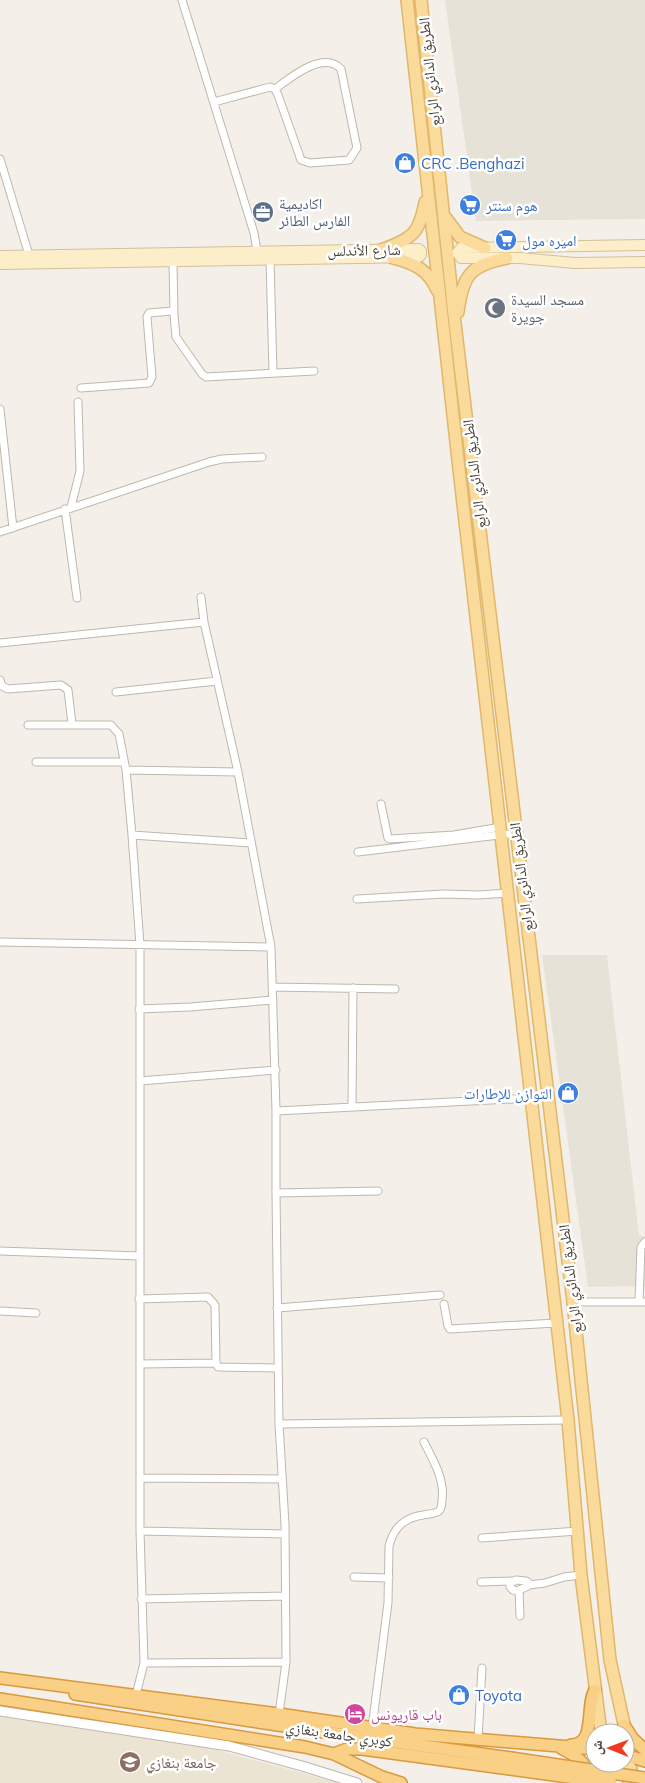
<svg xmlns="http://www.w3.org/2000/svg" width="645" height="1783" font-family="Mulish,'Noto Naskh Arabic',sans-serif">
	<rect width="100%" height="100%" fill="#f4f0e9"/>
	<path fill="#e7e2d7" d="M445,0h200v219l-169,2z
		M542,955h65l32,281h6v50l-57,1z"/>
	<path fill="#ece4d3" d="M0,1714l183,27 156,42h-339z"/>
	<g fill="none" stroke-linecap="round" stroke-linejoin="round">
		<g stroke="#bfb7ac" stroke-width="9">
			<path id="minor" d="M182,0l72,233 3,18
				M214,102l56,-15 5,2 3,6 23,65 9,3 39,-3 8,-12 -16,-79c-18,-19 -51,9 -66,20
				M0,159l29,96
				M270,260l3,113
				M173,263l1,52 2,22 26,37 4,3 108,-6
				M81,388l68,-5 3,-6 -5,-60 2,-4 24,-2
				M0,409l13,119
				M71,507l9,-36 -2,-69
				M65,509l12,89
				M0,532l209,-70 13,-3 40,-2
				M201,597l3,25 34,150 33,175 5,164v82l3,231 6,100 1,138 -7,52
				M0,643l204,-21
				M0,680l2,6 6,3 53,-4 7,5 4,34
				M116,692l101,-11
				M28,725h83l8,9 7,36 6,65 8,110v586l4,132 -8,32
				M36,762h88
				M126,770l112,2
				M381,804l7,34 2,1 64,-4 47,-8
				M132,835l119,8
				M358,852l158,-19
				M357,899l87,-5 34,1 30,-2
				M0,942l271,5
				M272,987l123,2
				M139,1009l51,-2 83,-7
				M140,1081l136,-11
				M352,1107l1,-119
				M276,1111l256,-13
				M276,1193l102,-2
				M0,1251l140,5
				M139,1299l69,-2 7,8 1,58 2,4 59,1
				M573,1302h72
				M639,1302l2,-55 4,-5
				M444,1304l4,22 2,3 106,-6
				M277,1308l163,-13
				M0,1311l36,2
				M140,1364l76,-1
				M279,1424l289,-4
				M140,1478l142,1
				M140,1531l145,3
				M482,1538l96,-7
				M354,1577l35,1
				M516,1580l10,1 3,2 -1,3 -11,5 -4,-1 -3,-3v-4z
				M481,1582l31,-1
				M529,1585l16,-2 19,-6 17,-2
				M519,1590l1,26
				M141,1599l144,-3
				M144,1663l142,-1
				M372,1728l16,-125 1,-57c5,-19 15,-28 34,-31 5,-1 12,-1 16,-4 3,-3 3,-7 3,-11 3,-21 -9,-40 -18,-58
				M478,1739l4,-71"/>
		</g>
		<g stroke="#bfb7ac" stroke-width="11">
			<path id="tertiary" d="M0,1711l229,35 73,20 55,17"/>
		</g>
		<g stroke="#d2c19a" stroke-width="12">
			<path id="secondary" d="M645,245l-184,3 -4,5 4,5h59l55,5 70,-1
				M0,256l419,-7 2,2v4l-2,2 -419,7"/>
		</g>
		<g stroke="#e0b76b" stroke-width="14">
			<path id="primary" d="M407,0l52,469 109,951 13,155 20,158
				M421,0l33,315 119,987 37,358 19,87 -4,3
				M446,218l14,19 25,11
				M381,250c31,-12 38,-15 44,-48
				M393,258c20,5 35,11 44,32
				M458,312c5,-37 12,-47 49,-54
				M625,1760l6,9 -2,14"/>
		</g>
		<g stroke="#d8993f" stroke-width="14">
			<path id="trunk" d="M0,1678l279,36 136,20 180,15
				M75,1694l262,40 174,24
				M0,1699l305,48 29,7 48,23 19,6
				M624,1725l9,14 12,11
				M571,1745c26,0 14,-39 24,-55
				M561,1748c13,7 25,13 27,28
				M334,1754l13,-5h15l148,20
				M625,1755l20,6"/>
		</g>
		<use href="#minor" stroke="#fff" stroke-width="7"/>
		<use href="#tertiary" stroke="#fff" stroke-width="9"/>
		<use href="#secondary" stroke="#fdeeca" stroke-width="10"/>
		<use href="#primary" stroke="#fadb9b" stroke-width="11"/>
		<use href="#trunk" stroke="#f9d085" stroke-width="11"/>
		<g stroke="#d8993f" stroke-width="14" stroke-linecap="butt">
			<path id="trunk-bridge" d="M511,1758l134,20
				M510,1769l101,14"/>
		</g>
		<use href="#trunk-bridge" stroke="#f9d085" stroke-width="11"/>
	</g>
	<defs>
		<g id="shop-disc" transform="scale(1.125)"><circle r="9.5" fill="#3f7fe0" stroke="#fff"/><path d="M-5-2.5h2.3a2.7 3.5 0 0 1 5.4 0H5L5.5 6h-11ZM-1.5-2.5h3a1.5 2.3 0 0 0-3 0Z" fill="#fff"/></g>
		<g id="supermarket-disc" transform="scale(1.125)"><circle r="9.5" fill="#3f7fe0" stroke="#fff"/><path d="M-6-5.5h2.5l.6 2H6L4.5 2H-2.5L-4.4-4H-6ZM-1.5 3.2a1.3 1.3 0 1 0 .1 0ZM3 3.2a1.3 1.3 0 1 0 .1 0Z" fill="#fff"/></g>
		<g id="office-disc" transform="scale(1.125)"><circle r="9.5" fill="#5c6f8a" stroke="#fff"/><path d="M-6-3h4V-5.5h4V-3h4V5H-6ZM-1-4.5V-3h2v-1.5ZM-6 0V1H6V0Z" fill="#fff"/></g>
		<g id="mosque-disc" transform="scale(1.125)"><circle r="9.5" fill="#6b7280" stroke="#fff"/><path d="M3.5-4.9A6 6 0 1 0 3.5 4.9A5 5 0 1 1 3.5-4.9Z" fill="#fff"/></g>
		<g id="hotel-disc" transform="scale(1.125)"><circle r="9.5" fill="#d1479c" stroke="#fff"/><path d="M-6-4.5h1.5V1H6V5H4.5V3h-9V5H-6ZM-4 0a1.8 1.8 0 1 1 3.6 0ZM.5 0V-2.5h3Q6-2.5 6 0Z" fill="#fff"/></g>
		<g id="university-disc" transform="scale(1.125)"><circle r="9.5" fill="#8d6e63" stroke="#fff"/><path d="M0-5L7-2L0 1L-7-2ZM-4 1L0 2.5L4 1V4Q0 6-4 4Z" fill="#fff"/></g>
	</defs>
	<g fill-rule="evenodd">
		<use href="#shop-disc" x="405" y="163"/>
		<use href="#supermarket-disc" x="470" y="205"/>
		<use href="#office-disc" x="263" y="212"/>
		<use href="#supermarket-disc" x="506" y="240"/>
		<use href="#mosque-disc" x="495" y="308"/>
		<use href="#shop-disc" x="568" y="1093"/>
		<use href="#shop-disc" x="459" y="1695"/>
		<use href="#hotel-disc" x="355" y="1714"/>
		<use href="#university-disc" x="130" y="1762"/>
	</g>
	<g text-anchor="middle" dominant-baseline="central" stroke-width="5" stroke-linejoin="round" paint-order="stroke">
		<g font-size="15" fill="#474037" stroke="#fff">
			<text transform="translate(429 72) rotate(-96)">الطريق الدائري الرابع</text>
			<text transform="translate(364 250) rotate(-1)">شارع الأندلس</text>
			<text transform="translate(474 474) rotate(-97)">الطريق الدائري الرابع</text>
			<text transform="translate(521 877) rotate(-97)">الطريق الدائري الرابع</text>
			<text transform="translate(570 1279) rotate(-97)">الطريق الدائري الرابع</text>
			<text transform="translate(339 1734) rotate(8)">كوبري جامعة بنغازي</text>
		</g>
		<g font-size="15" fill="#366cbe" stroke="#fff" text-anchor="start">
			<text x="421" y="163">CRC .Benghazi</text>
			<text x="486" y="205">هوم سنتر</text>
			<text x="522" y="240">اميره مول</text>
			<text x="552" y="1093" text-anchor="end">التوازن للإطارات</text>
			<text x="475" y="1695">Toyota</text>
		</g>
		<g font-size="15" fill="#4e5e75" stroke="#fff" text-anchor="start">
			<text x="279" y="203">اكاديمية<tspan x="279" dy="17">الفارس الطائر</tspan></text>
		</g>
		<g font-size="15" fill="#5b616d" stroke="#fff" text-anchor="start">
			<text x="511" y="299">مسجد السيدة<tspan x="511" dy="17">جويرة</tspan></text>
		</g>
		<g font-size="15" fill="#b23c85" stroke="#fff" text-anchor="start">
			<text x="371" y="1714">باب قاريونس</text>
		</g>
		<g font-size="15" fill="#785e54" stroke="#fff" text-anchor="start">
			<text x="146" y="1762">جامعة بنغازي</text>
		</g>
	</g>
	<g transform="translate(610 1748) rotate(271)"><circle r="24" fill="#ffffff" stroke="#b5b3af"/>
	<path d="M0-4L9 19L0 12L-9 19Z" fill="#f23822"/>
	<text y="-8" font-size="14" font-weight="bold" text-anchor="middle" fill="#474037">ش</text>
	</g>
</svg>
